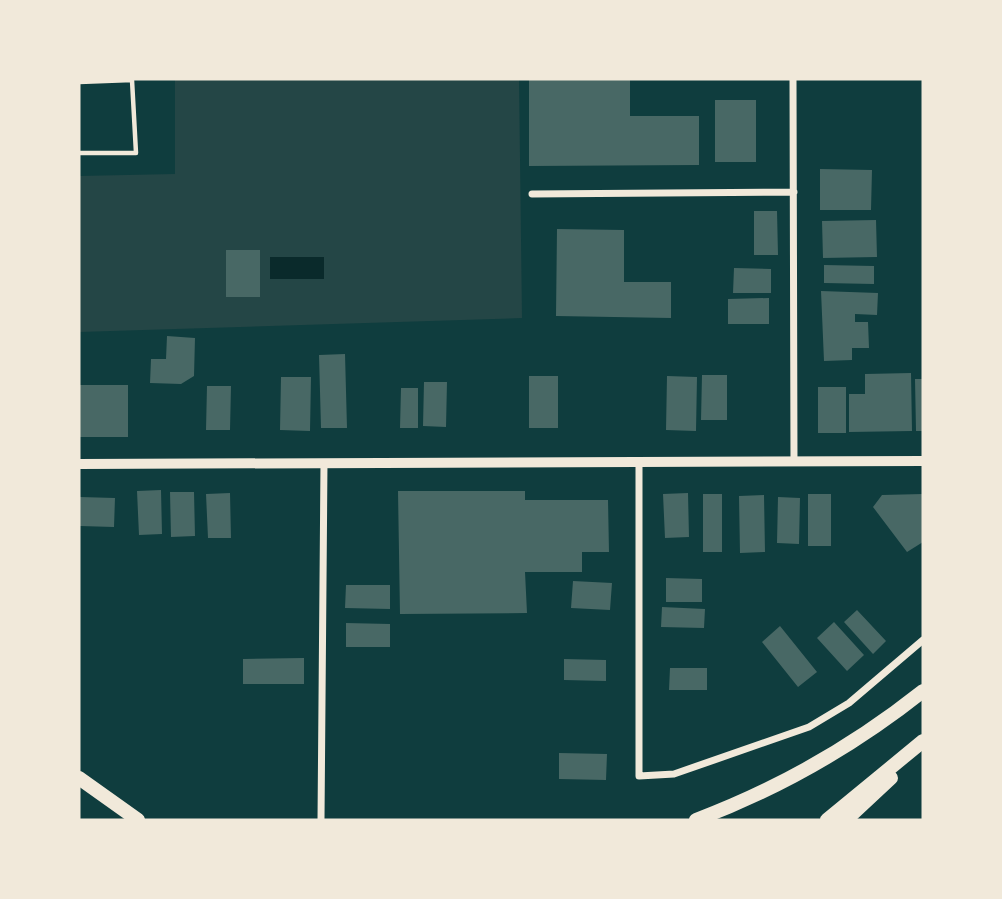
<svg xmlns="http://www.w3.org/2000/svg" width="1002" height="899" font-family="Figtree,sans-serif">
	<rect width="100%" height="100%" fill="#0f3d3e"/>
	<path fill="#244646" d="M175,79h344l3,239 -443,14v-156l96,-2z"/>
	<path fill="#0a2a2b" d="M270,257h54v22h-54z"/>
	<path fill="#486865" d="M529,79h101v37h69v49l-170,1z
		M715,100h41v62h-41z
		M820,169l52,1 -1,40h-51z
		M754,211h23l1,44h-24z
		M876,220l1,37 -54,1 -1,-37z
		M557,229l67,1v52h47v36l-115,-2z
		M226,250h34v47h-34z
		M824,265l50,1v18l-50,-1z
		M734,268l37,1v24h-38z
		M821,291l57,2 -1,22 -22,-1v8h13l1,26h-17v12l-28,1z
		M769,298v26h-41v-25z
		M167,336l28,2 -1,38 -13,8 -31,-1 1,-24h15z
		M345,354l2,74h-26l-2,-73z
		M911,373l1,58 -63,1v-38h16v-20z
		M702,375h25v45h-26z
		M529,376h29v52h-29z
		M667,376l30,1 -1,54 -30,-1z
		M281,377h30l-1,54 -30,-1z
		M915,379h8v52h-7z
		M424,382h23l-1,45 -23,-1z
		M79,385h49v52h-49z
		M207,386h24l-1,44h-24z
		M818,387h28v46h-28z
		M401,388h17v40h-18z
		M161,490l1,44 -23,1 -2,-44z
		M398,491h127v9h83l1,52h-27v20h-57l2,41 -127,1z
		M170,492h24l1,44 -24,1z
		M230,493l1,45h-23l-2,-44z
		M688,493l1,44 -24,1 -2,-44z
		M703,494h19v58h-19z
		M808,494h23v52h-23z
		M923,494v48l-16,10 -34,-45 9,-12z
		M764,495l1,57 -25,1 -1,-57z
		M80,497l35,1 -1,29 -34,-1z
		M778,497l22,1 -1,46 -22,-1z
		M666,578l36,1v23h-36z
		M573,581l39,2 -2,27 -39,-2z
		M346,585h44v24l-45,-1z
		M662,607l43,2 -1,19 -43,-1z
		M857,610l29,31 -13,13 -29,-32z
		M834,622l30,33 -17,16 -30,-33z
		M346,623l44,1v23h-44z
		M780,626l37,46 -19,15 -36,-45z
		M304,658v26h-61v-25z
		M564,659l42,1v21l-42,-1z
		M670,668h37v22h-38z
		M559,753l48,1 -1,26 -47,-1z"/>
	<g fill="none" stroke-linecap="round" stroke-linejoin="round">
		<path stroke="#f1e9da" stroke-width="4.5" d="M79,82l53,-2 4,73h-57"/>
		<path stroke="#f1e9da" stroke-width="7" d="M793,79l1,382
			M532,194l262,-2
			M639,462v314l35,-2 135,-47 40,-24 74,-63
			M321,820l3,-357"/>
		<path stroke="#f1e9da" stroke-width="10" d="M79,464l844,-3"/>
		<path stroke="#f1e9da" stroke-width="14" d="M79,778l59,42
			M696,820c82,-31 159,-75 227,-129
			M827,820l96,-79
			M846,820l45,-42"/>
	</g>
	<rect width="1002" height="899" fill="none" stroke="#f1e9da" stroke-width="161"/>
</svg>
